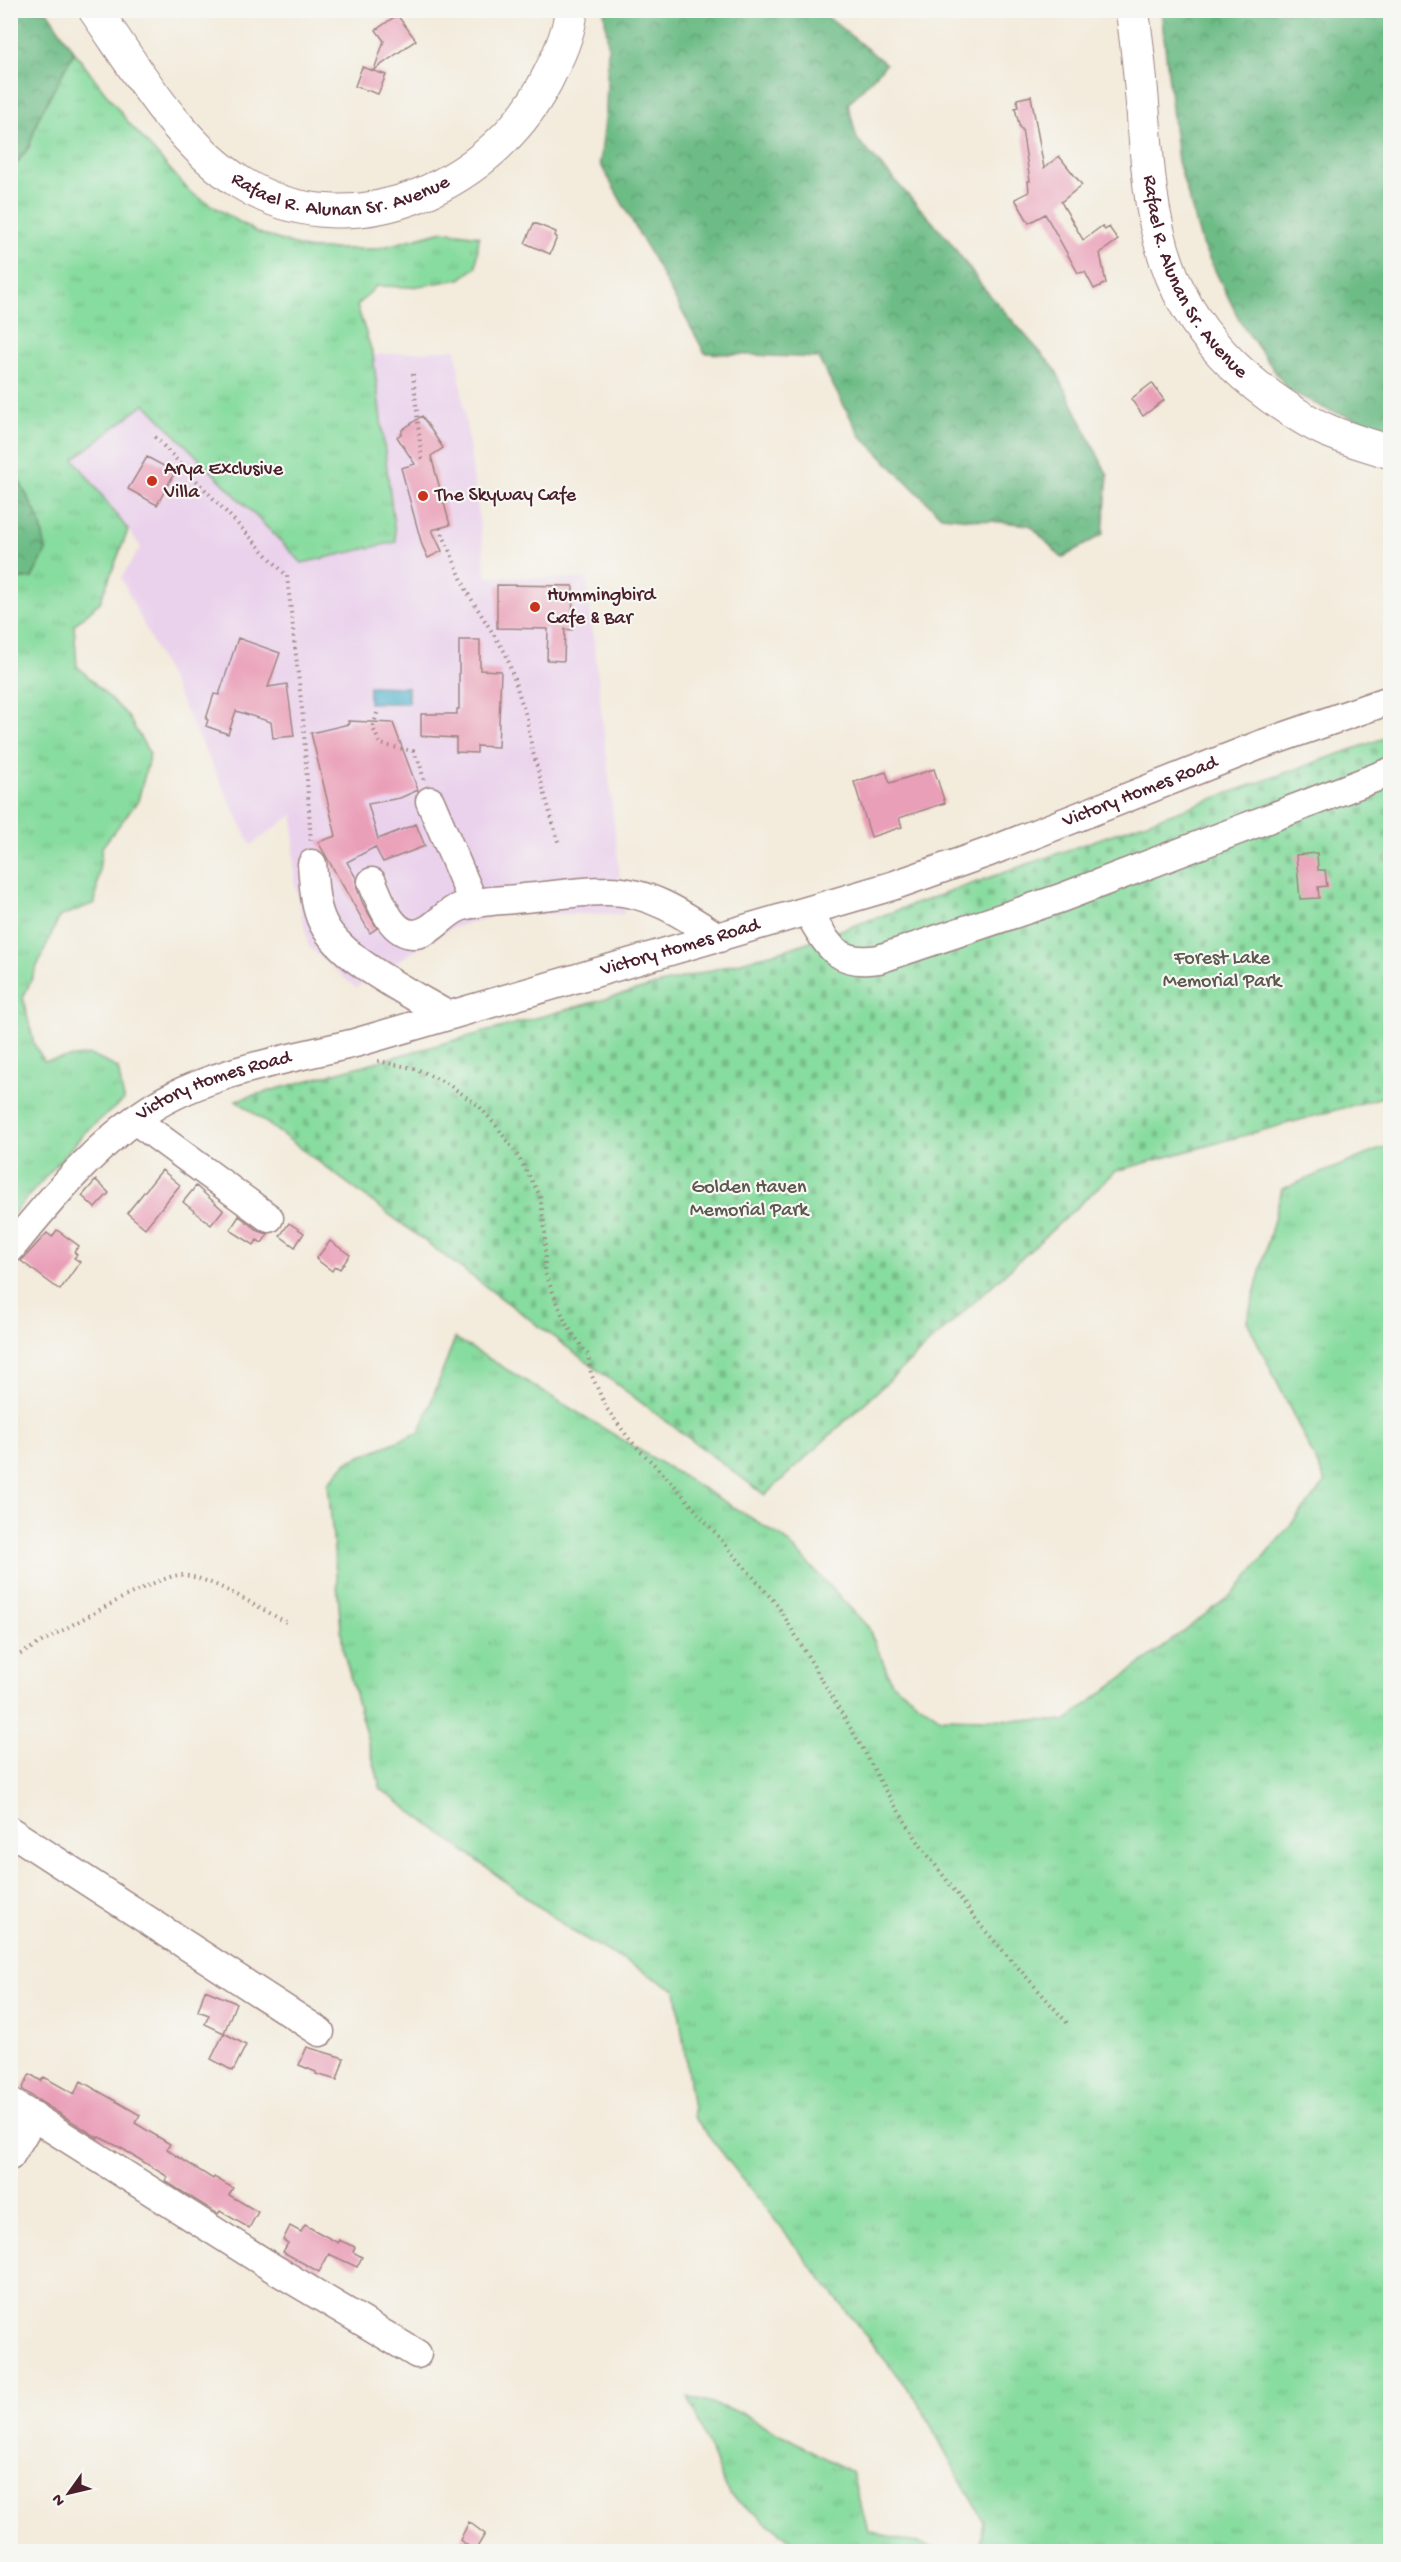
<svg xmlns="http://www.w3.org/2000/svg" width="1401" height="2562" font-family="'Gochi Hand',sans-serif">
	<defs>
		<pattern id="grass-tufts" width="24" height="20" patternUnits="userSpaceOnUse" patternTransform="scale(1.5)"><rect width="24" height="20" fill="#87dc9f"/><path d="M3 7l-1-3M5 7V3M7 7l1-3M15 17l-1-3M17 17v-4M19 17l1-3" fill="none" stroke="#76bc89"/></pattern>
		<pattern id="forest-crowns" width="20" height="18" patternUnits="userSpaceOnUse" patternTransform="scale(1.5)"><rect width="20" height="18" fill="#6dbc86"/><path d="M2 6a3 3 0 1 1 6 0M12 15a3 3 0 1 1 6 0" fill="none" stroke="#5c986e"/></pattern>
		<pattern id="cemetery-stones" width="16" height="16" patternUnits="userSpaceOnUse" patternTransform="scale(1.5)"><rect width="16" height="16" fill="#87dc9f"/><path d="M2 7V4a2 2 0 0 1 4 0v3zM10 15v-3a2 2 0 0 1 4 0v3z" fill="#76bc89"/></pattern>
	</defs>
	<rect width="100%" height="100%" fill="#f6f6f2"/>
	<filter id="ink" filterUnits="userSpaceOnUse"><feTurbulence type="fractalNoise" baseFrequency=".0167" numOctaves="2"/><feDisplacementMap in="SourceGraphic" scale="12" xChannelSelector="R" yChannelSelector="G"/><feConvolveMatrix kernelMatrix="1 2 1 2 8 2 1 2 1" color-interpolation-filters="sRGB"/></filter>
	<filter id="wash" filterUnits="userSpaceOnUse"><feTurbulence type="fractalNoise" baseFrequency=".008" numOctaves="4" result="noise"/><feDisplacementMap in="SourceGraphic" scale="24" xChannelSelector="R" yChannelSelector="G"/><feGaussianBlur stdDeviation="1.35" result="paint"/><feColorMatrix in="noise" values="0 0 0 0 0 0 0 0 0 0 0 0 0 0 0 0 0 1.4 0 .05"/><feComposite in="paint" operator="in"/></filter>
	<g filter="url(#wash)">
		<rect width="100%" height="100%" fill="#f3ebdb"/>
		<path fill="#ead1ec" d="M456,349l31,228 100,2 37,335h-124l-51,15 -93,59 -47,-41 -15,-67v-66l-43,31 -130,-267 20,-31 -67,-88 71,-55 157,159 94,-21 -23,-187z"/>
		<path fill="url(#grass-tufts)" stroke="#687e65" stroke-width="1.5" d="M74,52l54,70 63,71 65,39 50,17h70l67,-18 36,5 -3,31 -16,12 -48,8 -36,-1 -19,20 16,49 23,187 -94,21 -157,-159 -71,55 54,71 -28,72 -26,23 3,41 50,49 23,39 -12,47 -36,46 -7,56 -36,14 -36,81 11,46 10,17 46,-6 28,13 6,32 -38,31 -75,85v-636l21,-2 8,-57 -27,-52 -3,-36 1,-262 18,-24 9,-28z
			M1390,1145v1406h-412l5,-30 -65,-119 -224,-285 -18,-127 -104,-59 -191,-142 -38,-139 -15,-167 19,-21 73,-30 35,-94 329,200 84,89 24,56 48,35 125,3 170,-129 91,-110 -79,-161 35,-132z
			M688,2397l51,15 112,60 17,59 77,20h-138l-78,-56z"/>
		<path fill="url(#forest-crowns)" stroke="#5c6e58" stroke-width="1.5" d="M11,10l36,1 27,41 -36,67 -9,28 -18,24z
			M714,10l8,4 16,-4 82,1 66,53 -38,40 9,35 91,100 34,47 73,83 53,107 -5,58 -41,24 -32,-33 -89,-9 -81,-81 -42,-77 -113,-5 -105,-190 6,-52 2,-66 -4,-34z
			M1161,11h229v418l-62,-19 -40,-20 -47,-67 -39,-79 -24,-83z
			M10,433l3,36 27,52 6,30 -14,27 -21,2z"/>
		<path fill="url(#cemetery-stones)" stroke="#687e65" stroke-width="1.5" d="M1390,736v359l-274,76 -351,324 -529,-395 549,-150z"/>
		<path fill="#4cafcb" stroke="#4b677b" stroke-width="1.5" d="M369,686l39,1v16h-39z"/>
		<g id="blocks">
			<path fill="#ea9fb8" d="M397,15l19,25 -42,30 10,-29 -8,-11z
				M362,67l24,8 -8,19 -23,-8z
				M1031,96l13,72 15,-12 23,29 -21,17 22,38 19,-14 3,4 4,-3 9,13 -18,13 6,30 -12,6 -9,-17 -7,1 -33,-59 -16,9 -14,-24 14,-7 -1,-11h2l-8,-52h-2l-5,-21 3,-1 -1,-8z
				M534,223l22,9 -1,4 2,1 -7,17 -25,-11z
				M1152,383l12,17 -21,16 -12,-17z
				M422,416l21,32 -12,8 19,69 -18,5 10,21 -14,7 -6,-13 -21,-77 14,-4 -18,-27 5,-4v-3z
				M147,457l28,15 -18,33 -29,-16z
				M497,585l76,1 -1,44 -7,-1 -1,32 -17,-1 1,-31 -51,-1z
				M238,638l42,15 -12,34 19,-3 7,52 -21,2 -2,-16 -35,-11 -8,23 -22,-8 2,-6 -2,-1 8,-25 5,1z
				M459,640h21v30l21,1 -3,76 -21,-1v7l-21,-1v-14l-35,-2v-22h36v-5h2z
				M348,721l45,2 25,67 -18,8 -32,6 10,35 38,-15 9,22 -42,16 -8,-15 -28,15 9,16 1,10 6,16 14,24 -7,5 -52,-91 18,-6 -25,-103 38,-9z
				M934,769l11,34 -46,15 3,9 -31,10 -17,-55 32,-10 4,11z
				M1317,853l1,17h7l2,16 -9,1 1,11 -19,1 -4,-44z
				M162,1170l18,15 -35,43 -18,-15z
				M96,1180l13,13 -14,15 -13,-12z
				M196,1186l27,24 -12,15 -28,-23z
				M239,1216l20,15 9,3 -6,9 -5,-3 -3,5 -24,-15z
				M289,1223l15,10 -9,14 -15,-11z
				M57,1230l22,16 -5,6 3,3 -3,3 6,4 -20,28 -39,-29 26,-28 5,4z
				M330,1241l20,14 -10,14 -5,-3 -3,5 -16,-12z
				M205,1990l31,13 -12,30 -19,-9 4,-9 -11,-4z
				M224,2033l22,12 -13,26 -22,-12z
				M307,2047l37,11 -7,22 -21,-6v-2l-17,-7z
				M30,2074l11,7 3,-4 30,17 7,-13 59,34 -5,8 35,21 -3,5 8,6 38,24 1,-2 19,11 -4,7 29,17 -9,16 -29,-17 -2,3 -53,-33 3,-4 -47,-29 -22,-11 -1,1 -68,-43 -8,-6z
				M305,2225l33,18 1,-3 16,7 -2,5 9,5 -5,10 -28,-13 -10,18 -36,-20 5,-9 -5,-3 7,-14 11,6z
				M469,2522l16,12 -10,17 -15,-11z"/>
		</g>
	</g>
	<g filter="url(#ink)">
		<use href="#blocks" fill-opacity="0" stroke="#9e8583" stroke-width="1.5"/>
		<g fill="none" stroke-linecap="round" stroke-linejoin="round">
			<g stroke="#9e8583" stroke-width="31">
				<g id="minor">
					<path d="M430,801l44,103"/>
					<path d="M312,864c2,20 2,41 11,59 18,37 89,71 124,92"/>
					<path d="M372,882c8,18 18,51 41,52 19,0 30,-21 47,-27 19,-7 43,-6 64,-9 27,-2 55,-7 82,-7 42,-1 80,25 113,47"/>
					<path d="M808,912c20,33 28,54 71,47l182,-61 329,-126"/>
					<path d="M135,1120l134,98"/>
					<path id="s1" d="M10,1249c41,-50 85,-104 140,-140 57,-37 139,-50 205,-66l537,-157 97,-34 271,-107 130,-45"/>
					<path d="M10,1831l310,201"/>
					<path d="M10,2102l266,168 141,84"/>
					<path d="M10,2156l24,-40"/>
				</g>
			</g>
			<g stroke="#9e8583" stroke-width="35">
				<g id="highway">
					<path id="s2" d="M95,10c41,59 84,134 146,173 112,70 259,0 310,-112 9,-18 19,-41 20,-61"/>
					<path id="s3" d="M1132,10c10,59 11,119 18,177 11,92 46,155 121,210 17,12 36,25 55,33 20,9 43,15 64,22"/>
				</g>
			</g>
			<path stroke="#9e8583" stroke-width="4" stroke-dasharray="1.5 4.5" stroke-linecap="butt" d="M413,374l9,88
				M155,437l132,139 16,142 8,125
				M440,528l27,64 39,62 21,65 5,30 27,96
				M377,713l-4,15 7,16 33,7 7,13 4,17
				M378,1061l39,8 31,15 31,22 19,22 21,30 21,38 5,34v43l21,51 22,31 3,19 16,35 23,31 44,45 104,121 85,143 22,41 36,56 61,81 88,99
				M10,1660c29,-16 148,-87 172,-85 29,2 77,33 104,47"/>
			<use href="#minor" stroke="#fff" stroke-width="28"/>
			<use href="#highway" stroke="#fff" stroke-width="33"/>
		</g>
	</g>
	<g fill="#c8321e" stroke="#f6f6f2" stroke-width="2">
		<circle cx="152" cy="481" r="6"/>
		<circle cx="423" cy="496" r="6"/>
		<circle cx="535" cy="607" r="6"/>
	</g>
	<g text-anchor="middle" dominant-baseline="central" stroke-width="4.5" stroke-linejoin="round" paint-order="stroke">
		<g font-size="20" fill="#4a1f2b" stroke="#f6f6f2">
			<text stroke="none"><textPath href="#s2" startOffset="332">Rafael R. Alunan Sr. Avenue</textPath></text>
			<text stroke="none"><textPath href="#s3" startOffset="280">Rafael R. Alunan Sr. Avenue</textPath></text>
			<text stroke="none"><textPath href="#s1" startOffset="1240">Victory Homes Road</textPath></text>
			<text stroke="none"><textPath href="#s1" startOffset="754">Victory Homes Road</textPath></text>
			<text stroke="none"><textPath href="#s1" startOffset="267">Victory Homes Road</textPath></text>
		</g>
		<g font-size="20" fill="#4a1f2b" stroke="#f6f6f2" text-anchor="start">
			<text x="164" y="470">Arya Exclusive<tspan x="164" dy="23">Villa</tspan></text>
			<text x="435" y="496">The Skyway Cafe</text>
			<text x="547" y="596">Hummingbird<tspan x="547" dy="23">Cafe &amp; Bar</tspan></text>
		</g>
		<g font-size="20" fill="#5c584e" stroke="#f6f6f2">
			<text x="1222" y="959">Forest Lake<tspan x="1222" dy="23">Memorial Park</tspan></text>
			<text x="749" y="1188">Golden Haven<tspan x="749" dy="23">Memorial Park</tspan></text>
		</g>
	</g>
	<rect width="1401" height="2562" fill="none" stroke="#f6f6f2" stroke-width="36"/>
	<g transform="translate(69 2493) rotate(236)" stroke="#f6f6f2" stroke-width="4.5" paint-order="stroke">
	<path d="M0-4.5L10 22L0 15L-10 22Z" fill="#4a1f2b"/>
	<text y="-9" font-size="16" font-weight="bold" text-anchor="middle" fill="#4a1f2b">N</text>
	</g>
</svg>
